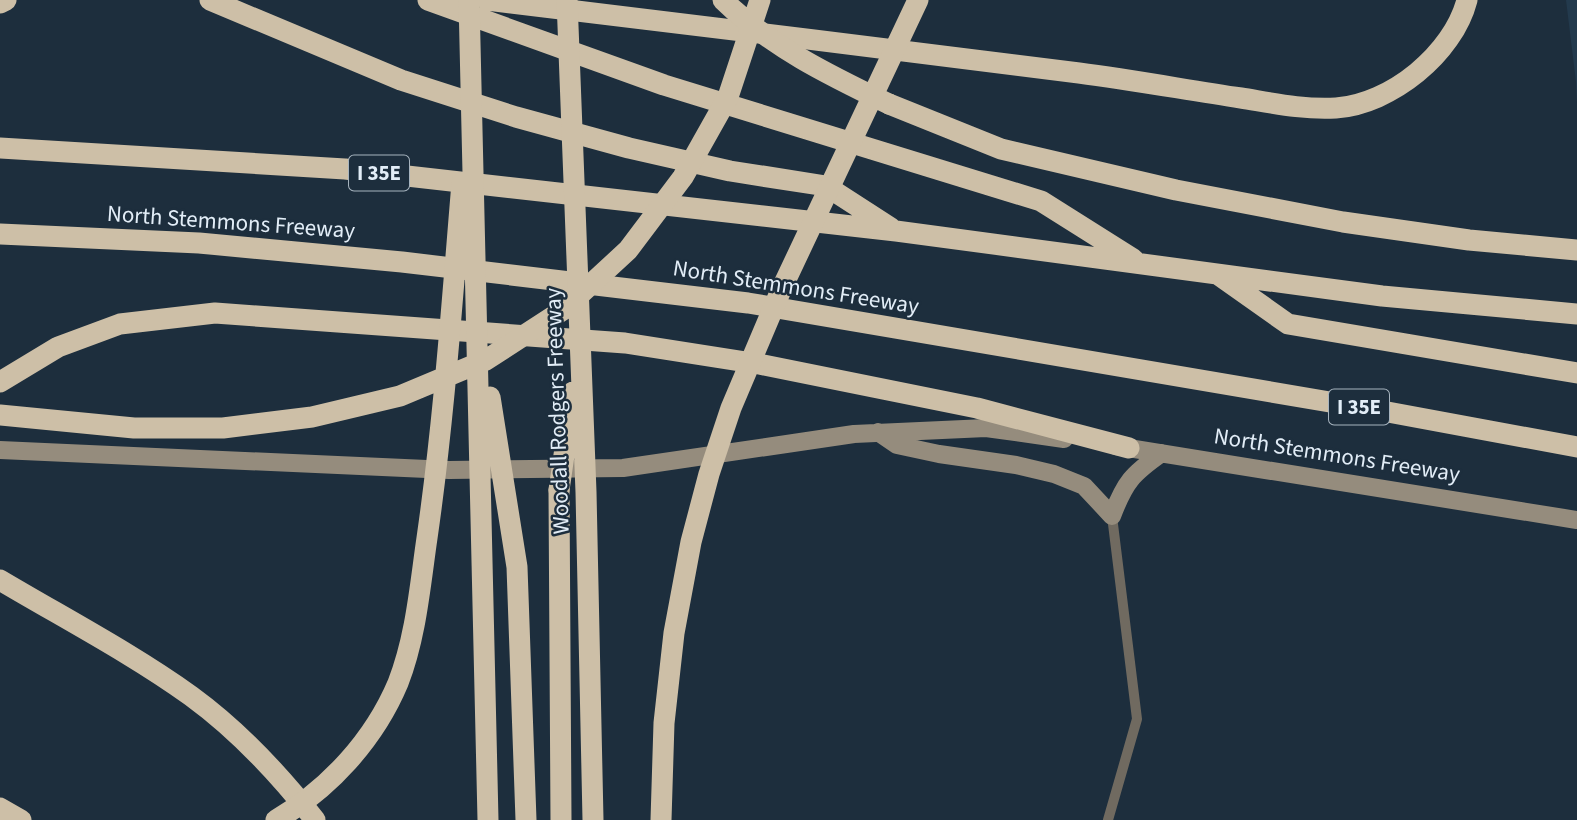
<svg xmlns="http://www.w3.org/2000/svg" width="1577" height="820" font-family="'Source Sans 3',sans-serif">
	<rect width="100%" height="100%" fill="#1d2e3d"/>
	<path fill="#233a4d" d="M1566,0h11v103l-1,-21z"/>
	<g fill="none" stroke-linecap="round" stroke-linejoin="round">
		<path stroke="#706a60" stroke-width="10" d="M1108,820l29,-101 -25,-203"/>
		<path stroke="#958c7d" stroke-width="18" d="M878,432l19,13 42,9 77,11 38,9 30,12 28,30c13,-34 20,-42 50,-63
			M1116,446l461,74
			M0,450l449,20 174,-2 231,-34 132,-6 78,11"/>
		<path stroke="#cdbfa7" stroke-width="21" d="M210,0l191,80 115,37 113,31 101,23 96,15 65,42
			M428,0l236,85 377,116 92,58
			M487,0c197,25 395,47 592,73 54,7 108,17 162,25 31,5 63,12 95,10 55,-4 117,-54 131,-108
			M0,3l6,-3
			M889,104l112,45 175,41 167,32 126,18 108,10
			M0,148l345,21 551,62 486,65 195,18
			M0,234l199,9 203,19 346,41 629,107 200,37
			M1220,276l68,48 289,49
			M0,382l58,-35 62,-23 95,-11 410,30 134,21 218,44 152,40
			M559,490l2,330
			M0,580c64,38 131,73 191,116 48,35 88,78 124,124
			M0,808l21,12"/>
		<path stroke="#cdbfa7" stroke-width="21" d="M469,0l19,820
			M567,0l19,492 7,328
			M723,0c48,47 106,75 166,104
			M490,397l27,170 9,253
			M0,415l134,13h89l89,-11 88,-21 86,-36 77,-50 65,-60 55,-73 45,-80 32,-97
			M559,490l14,-98
			M276,820c53,-31 98,-80 122,-137 18,-46 22,-97 29,-145 17,-118 25,-236 35,-355
			M661,820l3,-97 10,-90 17,-91 18,-68 22,-66 50,-118 137,-290"/>
	</g>
	<g text-anchor="middle" dominant-baseline="central" stroke-width="5" stroke-linejoin="round" paint-order="stroke">
		<g fill="#1d2e3d" stroke="#a7b4bf" stroke-width="2">
			<rect x="349" y="155.5" width="60" height="35" rx="5"/>
			<rect x="1329" y="389.5" width="60" height="35" rx="5"/>
		</g>
		<g font-size="21" font-weight="bold" fill="#e2edf7">
			<text x="379" y="173">I 35E</text>
			<text x="1359" y="407">I 35E</text>
		</g>
		<g font-size="23" fill="#e2edf7" stroke="#1d2e3d">
			<text transform="translate(231 222) rotate(4)">North Stemmons Freeway</text>
			<text transform="translate(796 287) rotate(9)">North Stemmons Freeway</text>
			<text transform="translate(557 411) rotate(-92)">Woodall Rodgers Freeway</text>
			<text transform="translate(1337 455) rotate(9)">North Stemmons Freeway</text>
		</g>
	</g>
</svg>
